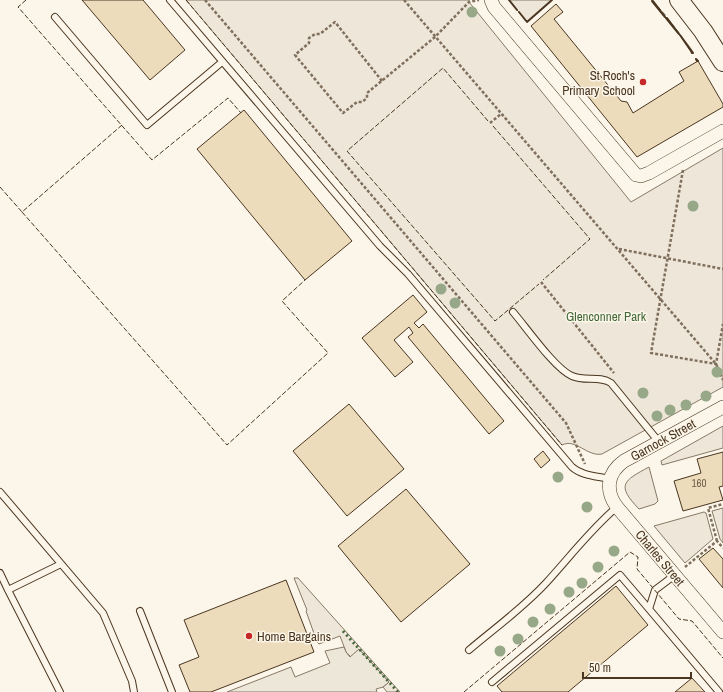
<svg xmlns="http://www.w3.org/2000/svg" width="723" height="692" font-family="'Archivo Narrow',sans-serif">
	<rect width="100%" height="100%" fill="#fbf6e9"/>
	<path fill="#ede6d9" stroke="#887966" d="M186,0h283v2l162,200 92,-54v239l-121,67c-15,3 -26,-16 -40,-9z
		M509,0h43l-25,22z
		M723,426v22l-61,17 -1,-4z
		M649,467l9,34 -3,3 -16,5c-23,-24 -16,-28 10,-42z
		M723,508v35l-3,-4 -8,-28z
		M704,512l2,1 7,26 -28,24 -31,-37z
		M294,578h4l102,114h-13l-4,-5 6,-5 -30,-33 -8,8 -5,-5 -6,-16 -21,8 -2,-2 -11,-31 1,-1z"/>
	<path fill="#ede7d9" stroke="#887966" d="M344,647l2,5 4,5 9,-8 30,33 -6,5 -7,2 1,3h-150l64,-25 4,10 35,-14 -5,-12z"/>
	<path fill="#ecdcbc" stroke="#4a3520" d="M82,0h61l42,50 -35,30z
		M556,4l7,8 -9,7 67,82 6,1 6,11 51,-32 -5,-9 19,-11 25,43v3l-86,50 -106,-131z
		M244,110l108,131 -47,39 -108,-131z
		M413,295l14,17 -13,11 5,5 4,-4 81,97 -15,13 -81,-97 5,-4 -4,-6 -15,13 19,22 -18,15 -33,-39z
		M349,404l55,65 -57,47 -54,-65z
		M543,451l7,9 -9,8 -7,-9z
		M723,452v34l-4,1 4,13 -40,11 -9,-30 27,-8 -4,-14z
		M406,489l64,75 -69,58 -63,-76z
		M713,548l10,11v29l-24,-29z
		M286,580l28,72 -103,40h-21l-11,-27 20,-8 -15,-37z
		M616,586l32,39 -80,67h-66l-5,-6z
		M692,678l13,14h-30z"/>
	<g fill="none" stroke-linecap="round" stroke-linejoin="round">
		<g stroke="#4a3520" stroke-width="8">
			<path id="lane" d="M170,0l210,246 28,28 164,193c10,9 25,9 37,12
				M55,17l92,108 75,-63
				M513,312c13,15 42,57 59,64 13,6 27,-1 39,7l48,59
				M0,492l103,121 29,68 2,11
				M0,573l8,17
				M649,609l70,83
				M140,611l32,81
				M469,650c26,-22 54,-42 77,-67 23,-25 44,-53 71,-76
				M492,682l128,-107 29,34 6,-19 20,-15
				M60,692l-52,-102 53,-26"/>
		</g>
		<g stroke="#4a3520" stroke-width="14">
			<path id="street" d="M491,0l3,7 142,168 5,1 8,-3 74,-42
				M723,407l-99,54c-17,12 -19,30 -7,46l106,125"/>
		</g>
		<g stroke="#4a3520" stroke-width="20">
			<path id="secondary" d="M679,0l24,31 20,31"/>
		</g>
		<path stroke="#7f6f5c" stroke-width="2.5" stroke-dasharray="3 2" stroke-linecap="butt" d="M205,0l361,423 19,41
			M404,0l312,364 7,16
			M382,81l-47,-59 -15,12h-5l-6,4v5l-14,12 48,58 14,-11h5l5,-4v-5l68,-56 34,-35 10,-2
			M490,123l11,-9
			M683,170l-32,183 65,11 7,-40
			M619,249l104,20
			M541,282l73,91
			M717,541l-9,-33 15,-4
			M685,567l32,-26 6,7"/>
		<use href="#lane" stroke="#fbf6e9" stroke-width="6"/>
		<use href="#street" stroke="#fbf6e9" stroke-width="13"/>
		<use href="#secondary" stroke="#fbf6e9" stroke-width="18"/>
		<path stroke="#436837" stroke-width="3" stroke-dasharray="2 3" stroke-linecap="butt" d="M343,631l55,61"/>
		<path stroke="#4a3520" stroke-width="1" stroke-dasharray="5 2" stroke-linecap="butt" d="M26,0l-8,7 134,153 76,-62 13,15
			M186,0l376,445
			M653,1l13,15
			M667,18l12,15
			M680,35l11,16
			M488,121l-45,-53 -96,83 148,170 44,-37
			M493,126l97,113 -47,41
			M0,187l22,25 100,-87
			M22,212l205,233 101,-92 -46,-52 23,-21
			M464,692l166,-140 8,5 -1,12 42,50 13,2 31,37"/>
		<path stroke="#4a3520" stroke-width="2" d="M509,0l8,10
			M652,1h1l12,16z
			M519,12l8,10 25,-22
			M666,18h1l12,16z
			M680,35l11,15v1z
			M691,50l2,3h-1l-1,-2z
			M697,61l-1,-2 2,2"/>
	</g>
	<g fill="#96a887">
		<circle cx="472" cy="12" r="5.5"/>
		<circle cx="693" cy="206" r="5.5"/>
		<circle cx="441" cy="289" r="5.5"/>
		<circle cx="455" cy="303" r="5.5"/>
		<circle cx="717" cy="372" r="5.5"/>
		<circle cx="643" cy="393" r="5.5"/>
		<circle cx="706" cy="396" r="5.5"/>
		<circle cx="686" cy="405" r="5.5"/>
		<circle cx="670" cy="410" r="5.5"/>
		<circle cx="657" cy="416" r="5.5"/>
		<circle cx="558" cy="477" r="5.5"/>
		<circle cx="587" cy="507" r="5.5"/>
		<circle cx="614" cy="551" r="5.5"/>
		<circle cx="598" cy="567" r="5.5"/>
		<circle cx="582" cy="583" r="5.5"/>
		<circle cx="569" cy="592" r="5.5"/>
		<circle cx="550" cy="609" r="5.5"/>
		<circle cx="533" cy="622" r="5.5"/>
		<circle cx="518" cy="639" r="5.5"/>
		<circle cx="500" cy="651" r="5.5"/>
	</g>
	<g fill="#c62828" stroke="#fbf6e9" stroke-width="1.5">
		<circle cx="643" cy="82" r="4"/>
		<circle cx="249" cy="636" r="4"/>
	</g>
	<g text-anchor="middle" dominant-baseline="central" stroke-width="3" stroke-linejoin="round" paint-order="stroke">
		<g font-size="11" fill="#725f47">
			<text x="699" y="483">160</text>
		</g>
		<g font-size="13" fill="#4a3520" stroke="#fbf6e9" text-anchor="end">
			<text x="635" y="75">St Roch's<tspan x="635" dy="15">Primary School</tspan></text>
			<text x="257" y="636" text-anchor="start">Home Bargains</text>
		</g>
		<g font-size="13" fill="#436837" stroke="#fbf6e9">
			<text x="606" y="316">Glenconner Park</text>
		</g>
		<g font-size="13" fill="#4a3520" stroke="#fbf6e9">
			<text transform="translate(663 440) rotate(-29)">Garnock Street</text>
			<text transform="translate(660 558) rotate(50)">Charles Street</text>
		</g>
	</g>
	<path d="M583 672v6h108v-6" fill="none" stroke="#4a3520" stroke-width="2"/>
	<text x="589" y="672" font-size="12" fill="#4a3520" stroke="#fbf6e9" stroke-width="3" paint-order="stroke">50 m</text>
</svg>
